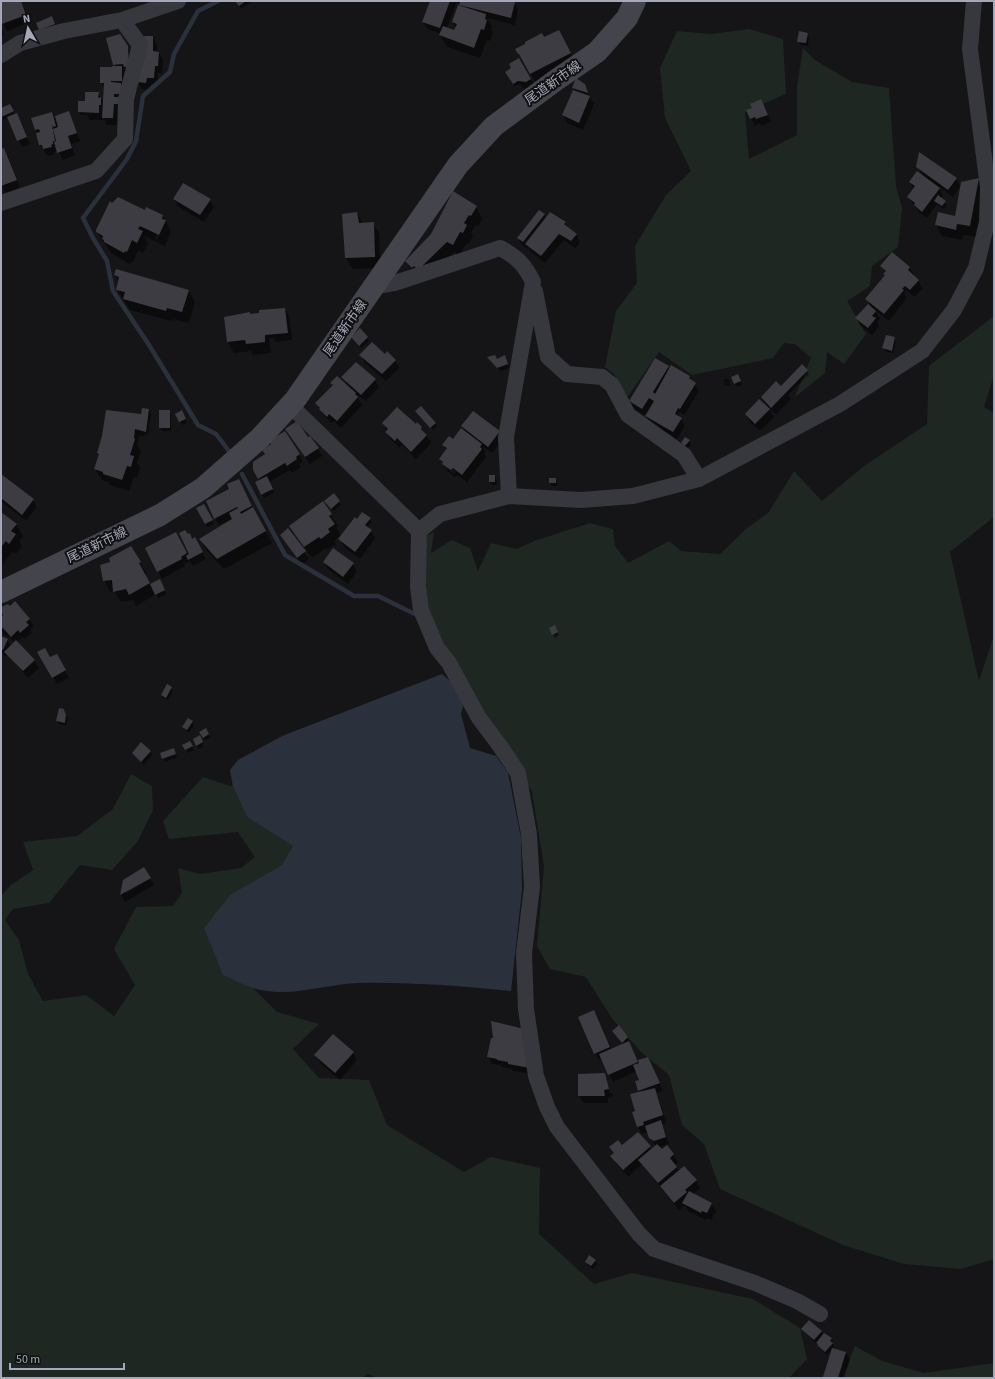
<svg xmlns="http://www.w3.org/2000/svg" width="995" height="1379" font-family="'Source Sans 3','Noto Sans JP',sans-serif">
	<rect width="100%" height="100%" fill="#151517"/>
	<path fill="#1e2721" d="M749,29l34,10 3,55 -41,18 4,47 48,-24v-49l6,-38 12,12 37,22 37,6 7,98 6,22 -4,39 -26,19 -2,20 -23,15 19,33 -22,30 -17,-12 -2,21 -30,24 16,-39 -16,-14 -11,-1 -11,15 -81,17 -33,-23 -33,47 -12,-25 -9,-7 11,-56 21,-28 -2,-37 31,-51 25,-24 -26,-53 -5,-50 17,-37 34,3z
		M994,316v59l-10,32 10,6v104l-44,35 29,129 15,-46v624l-33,10 -57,-5 -61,-19 -123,-56 -16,-45 -22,-19 -13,-50 -28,-23 -28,-32 -27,-43 -36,-8 -13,-23 7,-80 -12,-74 -25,-47 -37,-49 -34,-58 -10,-33 -12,-64 20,-9 -3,21 21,-13 18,8 8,23 13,-28 26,6 17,-8 56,-18 23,6 2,17 13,17 41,-22 12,10 39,3 26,-25 23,-17 25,-41 28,30 42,-35 63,-42 2,-58z
		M131,774l21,12 1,24 -15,31 -26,29 -32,-5 -31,38 -36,6 -8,11 14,20 9,34 15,27 43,-6 28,21 21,-31 -21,-36 22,-42 37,-1 9,-13 -4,-25 22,6 41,-6 14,-11 -17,-25 -69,7 -6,-18 40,-44 30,10 14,30 47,29 -12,19 -51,29 -8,81 30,13 24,24 42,12 -26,25 26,29 50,2 18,45 77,47 27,-15 49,11 -1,66 55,50 38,-11 121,26 47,29 7,31 -18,19h-411l-10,-4 -6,4h-361v-482l10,-11 22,-15 -10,-28 54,-6 36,-27z
		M855,1346l27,15 42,12 70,-10v15h-152z"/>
	<path fill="#2a313c" d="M442,674l24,21 -5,19 9,34 26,8 12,17 13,65 1,52 -11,101c-51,-5 -101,-9 -152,-8 -35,1 -71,16 -106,5 -10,-3 -21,-9 -30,-13l-19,-47 27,-34 51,-29 11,-19 -46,-29 -14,-30 -3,-17 8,-10 44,-24z"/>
	<path fill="#0007" fill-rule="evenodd" d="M1,1h20l9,21 -23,9 -6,-12z
		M236,1h17l-12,8z
		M431,1h26l-10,27 8,3 1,-3 -3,-6 7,-15 -3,-6h49l8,2 4,7 -3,15 -28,-7 5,8 -1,3 2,3 -3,9 -3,-1 -7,18 -33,-11 -7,-12 1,-1 -13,-5 -5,-7z
		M1,27l3,8 -3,2z
		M807,34l2,3 -1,9 -8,-1 -1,-4z
		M153,37l4,8v7l2,1 4,7 -1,13h-4l-1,12h-6l-1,5 -8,-1 -4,-7z
		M544,38l21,4 11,23 -39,19 -7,-11z
		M127,46l4,8 -4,17h-3l-1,13h-2l4,7 -7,20 -1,14h-10l-4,-8v3h-13l-3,-5h-6l-2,-3 7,-10 12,-9 6,10 1,-17h-2l-2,-3v-15l15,-1 -2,-3z
		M519,59l16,27 -5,3 -7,-1 -3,-4 -5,2 -8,-14 4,-2z
		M585,84l4,13 5,7 -11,26 -16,-7 -4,-8 13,-23 -3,-4z
		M753,108h12l6,14 -9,4 -2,-3 -5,3 -4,-8z
		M14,112l1,3 1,-1 4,7 10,23 -8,3 -14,-29 -4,2 -2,-3z
		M69,112l11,29 -9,3 4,11 -12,5 -5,-9 -4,1 1,2 -7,2 -8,-11 -2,-11 -2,-4 16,-17 5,9z
		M4,149l4,7 12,31 -14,6 -5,-9v-34z
		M917,166l39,12 4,8 -7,11 -15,-11 5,10 -2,3 6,6 -3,4 -7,-5 -10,14 -8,-6 -11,-15 6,-8 -4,-7 13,-6z
		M979,179l6,11 -8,47 -14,-2 -1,5 -20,-4 -6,-11 19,-8z
		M174,199l36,1 4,7 -10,15 -26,-16z
		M476,207l6,11 -4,9 -3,-2 -4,8 2,4 -4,7 -2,-1 -8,12 -5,-3 -29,28 -13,-8 -6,-11z
		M147,209l16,7 8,16 -6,14 -21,-10 4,7 -5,10 -5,-2 -5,11h-2l-1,2 -19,-11 -14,-21 49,-21zM163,223h2l-8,17 -2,-1z
		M357,213l6,11 10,-1 6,11 2,34 -28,1 -7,-11z
		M544,215l2,4 19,4 3,5 8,6 4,8 -5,6 -11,-8 -19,23 -15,-12 -2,-4 -1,2 -5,-4 -4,-7z
		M892,253l18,15 4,7 -1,1 5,4 4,8 -7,9 -9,-7 -2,3 3,5 -18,23 -15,-12 6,10 -3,3 2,4 -7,9 -12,-10 -4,-7 16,-9 -5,-10 18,-23 -1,-2 2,-1 -5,-7z
		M116,270l73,21 6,11 -6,21 -16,-4 -1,2 -42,-11 -13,-20 2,-8 -4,-7z
		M285,309l4,7 3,24 -16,2 -2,-4h-5l2,15 -18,2 -2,-4 -17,2 -6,-11 32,-28z
		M352,337l15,1 2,3 -8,7z
		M894,338l2,4 -3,11 -8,-2 -1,-3z
		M361,355h24l10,5 4,8 -13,13 -21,-18z
		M491,360h15l3,8 -9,3z
		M672,366l18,11 9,14 -15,24 -5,-3 -2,4 4,3 4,7 -8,13 -27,-16 -4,-7 -11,-7 -5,-8 38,-34 2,3z
		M807,371l2,3 -21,21 3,4 -15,15 -8,-7 6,10 -14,14 -10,-9 -4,-8 22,-7 -6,-10 22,-7z
		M343,377l32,3 4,7 -13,14 -12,-9 8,13 -21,23 -7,-7 -2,2 -7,-6 -8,-13 16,-18 -1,-3 16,3z
		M724,379h4l2,3v3h-4l-2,-3z
		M739,379l3,6 -5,2 -2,-4z
		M149,410l2,3 -3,22 -3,-1v2h-6l-2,9 4,6 -4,12 3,5 -3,10 -3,-2 -5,15 -19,-6 -1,-3 -7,-2 -7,-11 4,-13 -1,-3z
		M169,411l2,4v16h-9l-2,-3z
		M177,414l7,1 3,8 -5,2z
		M418,414l17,9 2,3 -4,4z
		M384,424l32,1 1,-1 5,4 9,15 -15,16 -14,-14 -3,2 -9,-8z
		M462,426l37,6 4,7 -11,14 -10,-7 4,6 -2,2 2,3 -19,25 -10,-7 -2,2 -8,-6 -7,-12 7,-9 -3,-5 22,-11zM444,464l12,8 -2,2 -10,-8z
		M291,436l16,3 3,-2 12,19 -12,8z
		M689,441l2,3 -3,4 -4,-2z
		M299,454l4,8 -4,2 2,3 -9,6 -2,-3 -21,12 5,11 -10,5 -7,-15 3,-2 -6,-11 13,-15z
		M1,475l32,25 4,7 -11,14 -25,-20z
		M495,476l1,3 1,6h-5l-2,-3z
		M556,479l2,7h-6l-2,-3z
		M239,480l17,34 16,29 -48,26 -17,-18 -7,-11 32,-19 -1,-2 -12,6 -4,-7 16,-28z
		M333,495l8,10 -8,6 -5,-7z
		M323,503l15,23 -2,1 5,9 -7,5 2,3 -8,5 -2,-1 -14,10 -15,-21z
		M204,506l10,18 -7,3 -9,-18z
		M1,513l15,11 7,12 -4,5 3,5 -6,8 -4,-2 -11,15z
		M370,519l2,3 -5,6 4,3 4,7 -15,21 -16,-12 -4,-8 17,-19z
		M288,530l21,29 -7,6 -21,-30z
		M180,540l8,16 3,-2 1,-14 7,5 7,14 -13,7 -3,-5 -6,3 1,2 -23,13 -4,-8z
		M130,547l17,27 -2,1 5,10 9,-5 7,14 -8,4 -2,-4 -20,12 -3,-6 -12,2 -7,-11 -4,1 -6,-12 8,-17z
		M324,562l29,2 4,7 -9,13 -20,-15z
		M1,608l28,11 5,7 -4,3 2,4 -7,6 -2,-2 -6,5 17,18 5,8 -11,10 -20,-23 -1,2 -6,-3v-20l6,6 4,6 4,-3 -8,-8 -1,1 -5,-5z
		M554,627l5,8 -4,3 -5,-9z
		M39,653l11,6 6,-4 13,23 -12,6z
		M171,688l2,3 -5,9 -4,-2 -2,-3z
		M63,709l5,10 -2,7 -7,-2 -2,-3z
		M192,722l2,3 -5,8 -3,-2 -2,-4z
		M206,729l4,9 -5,2 -4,-8z
		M199,736l5,10 -5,3 -5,-10z
		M190,742l4,8 -6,3 -5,-8z
		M174,749l3,8 -12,5 -4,-8z
		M150,751l2,4 -8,10 -11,-12z
		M150,879l4,6 -29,17 -4,-7 3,-14 2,12z
		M594,1011l18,39 11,-5 -8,-11 4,-7 10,14 -1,1 10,20 10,-4 4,8 11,25 -6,2 9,30 -4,1 7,20 -10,3 3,4 5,-4 11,15 -3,3 4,6 17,10 4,7 -7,6 18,10 5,7 -5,9 -4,-2 -2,2 -17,-9 -3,-6 -6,5 -37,-46 -14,13 -12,-14 -4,-7 2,-3 -4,-5 40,-1 1,3 5,-4 -8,-14 -6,2 -4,-7 -5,-14 3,-2 4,-18 -4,-11 4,-2 -3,-9 -24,11 -11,-23 -3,1 -4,-7z
		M492,1023l42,51 -21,-3 -1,-2 -10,-2 -1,-2 -9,-1 -4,-8 7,-17z
		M353,1053l4,7 -17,20 -20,-17 -4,-8z
		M604,1074l4,6h-2l4,14 2,-1 -4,-12 5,15 -5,1v6h-24l-5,-7z
		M595,1261l2,3 -4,5 -5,-4 -2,-3z
		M809,1321l12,11 2,3 8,4 2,3 -1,1 2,4 -7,8 -25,-26z
		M846,1353l4,7 -6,18h-19z"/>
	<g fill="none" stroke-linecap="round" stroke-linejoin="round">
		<path stroke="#2a313c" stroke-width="4.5" d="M218,1l-20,10 -24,43 -4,18 -27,24 -7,45 -9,18 -44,59 10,20 14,23 6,30 36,54 49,80 18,9 16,21
			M242,474l43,81 69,41h24l41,20"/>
	</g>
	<path fill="#3c3c42" d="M1,1h20l5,14 -24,9z
		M235,1h11l-7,5z
		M430,1h20l-10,27 -18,-6z
		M457,1h53l5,1 -4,16 -52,-13 1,-3z
		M458,5l28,9 -1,5 2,1 -3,10 -3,-1 -7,19 -35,-13 4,-9 11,4 3,-6 -5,-2z
		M52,16l3,8 -16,6 -3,-7z
		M559,30l12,23 -41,21 -11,-20h-1l-3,-5 10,-5v-2l17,-9 2,4z
		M799,31l9,2 -2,10 -9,-1z
		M120,34l8,12 1,20 -5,1 -1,-3 -10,1 -7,-27z
		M144,36h9v15l6,1 -1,14h-3l-1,12h-7l-1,5 -9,-1z
		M519,58l12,21 -5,3 -8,-1 -5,3 -8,-12 6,-4 -2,-4z
		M112,66h10v15h-11v1l10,1v11h-7v3h5v7h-5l-1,14h-11l2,-35h-4v-16h12z
		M576,78l9,6 3,9 -16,-5z
		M573,90l17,6 -11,27 -17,-8z
		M85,92h14l-1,6 3,-1v8h-2v8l-21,-1v-11h7z
		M761,99l7,16 -12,4 -1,-2 -5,2 -4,-9 6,-2 -2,-4z
		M10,104l4,7 -13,6v-9z
		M69,111l8,22 -9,3 4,12 -15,5 -3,-11 2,-1 -3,-12 5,-2 -3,-11z
		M52,112l4,14 -3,1 -1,-2 3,16h-2v3l-2,1 1,2 -9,2 -1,-4h-3l-3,-12 4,-1 -1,-3 -4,1 -4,-12z
		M17,113l10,24 -10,4 -10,-24z
		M4,148l13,32 -16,6v-37z
		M919,152l38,26 -9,12 -32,-23z
		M917,171l23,17 -18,24 -8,-7 1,-2 -8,-6 8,-11 -6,-4z
		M979,178l-9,48 -13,-2 -1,6 -21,-5 3,-13 17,4 6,-34z
		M183,183l28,16 -11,16 -27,-16z
		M453,191l24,15 -6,10 -2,-1 -5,8 3,2 -4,8 -3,-1 -7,13 -6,-3 -29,28 -4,-4 -2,2 -7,-7 26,-27z
		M938,195l8,6 -4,5 -8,-5z
		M118,197l27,13 1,-3 17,8 -1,4 4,1 -7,15 -19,-9 -2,3 5,2 -6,12 -5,-3 -5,12 -2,-1 -1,2 -20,-11v-2l-2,-1 1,-3 -7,-4v-2l14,-29 2,2z
		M539,210l6,4 -22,28 -6,-4z
		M357,212l2,11 15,-1 1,35 -30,1 -3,-44z
		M550,212l16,10 -2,2 13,10 -6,7 -12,-7 -18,22 -16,-12z
		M892,252l18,15 -2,3 11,10 -9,10 -5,-4 -3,3 2,1 -20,24 -19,-15 20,-24 -2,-1 3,-3 -6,-5z
		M116,269l73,21 -7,22 -15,-4 -1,3 -43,-12 2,-7 -9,-2 3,-13 -5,-2z
		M868,304l8,7 -4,5 4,2 -8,10 -13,-10z
		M285,308l3,25 -23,2v7l-19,2 -1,-4 -18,2 -3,-25 26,-5v2l9,-1v-3z
		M360,328l8,9 -9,9 -8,-9z
		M886,335l9,2 -3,14 -10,-3z
		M372,342l13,12 2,-3 9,9 -14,14 -23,-19z
		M495,355l2,4 8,-4 3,9 -11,4 -10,-11z
		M655,358l14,8 -16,26 2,2 16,-29 19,11 -1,2 7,5 -16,26 -2,-1 -3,6 7,4 -9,14 -28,-16 9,-15 -5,-3 -7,11 -13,-8z
		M356,362l20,17 -15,16 -20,-18z
		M802,364l6,6 -37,38 -10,-11 15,-16 5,5z
		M738,374l3,7 -7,3 -3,-7z
		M337,376l19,17 -1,1 3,3 -21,24 -8,-7 -2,3 -8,-8 1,-1 -5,-5 18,-18 -3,-2z
		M759,399l11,10 -15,15 -10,-10z
		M421,406l15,17 -6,5 -15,-17z
		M397,407l19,17 1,-2 5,5 -1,2 6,6 -16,17 -14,-14 -2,3 -10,-9 3,-3 -6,-6z
		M142,408l7,1 -3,23 -11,-3 -1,9 1,1 -5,16 4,1 -3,11 -4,-1 -5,14 -19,-6v-2l-9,-3 5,-15 -2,-1 5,-17 4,-26 35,4z
		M159,410h11v18h-11z
		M182,410l4,9 -7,3 -4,-8z
		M473,411l27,20 -12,16 -27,-21z
		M297,421l11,16 2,-1 9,12 -14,9 -20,-28z
		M461,428l21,16 -2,3 2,2 -20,26 -9,-7 -2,2 -9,-6 1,-2 -4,-3 8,-11 -5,-3 7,-9 4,3z
		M285,431l15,23 -4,3 1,2 -10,7 -2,-3 -27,16 -5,-9v-8l12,-8 -3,-4 9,-6 -2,-3z
		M685,437l5,3 -5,6 -4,-3z
		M1,474l33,25 -12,16 -21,-17z
		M489,475h6v7h-6z
		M267,476l6,13 -12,6 -6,-13z
		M549,478h7v5h-7z
		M239,479l13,27 -12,6 1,2 12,-7 13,24 -49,28 -18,-20 33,-20 -3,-6 9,-5 -1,-1 -23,12 -8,-18 23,-12 -2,-5z
		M334,493l6,8 -9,8 -7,-8z
		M323,501l9,13 -3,2 6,8 -7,5 2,3 -9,7 -2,-2 -15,10 -15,-21z
		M204,504l9,16 -8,4 -9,-16z
		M1,512l16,12 -6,7 5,3 -7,10 -3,-3 -5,6z
		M362,512l9,6 -6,7 7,5 -17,22 -17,-13 17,-22 2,2z
		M288,528l18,23 -9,7 -17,-23z
		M185,530l3,4 2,-1 2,6 3,-2 8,15 -15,8 -2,-4 3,-2 -10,-21z
		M176,532l11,21 -6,4 1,2 -25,13 -12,-24z
		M131,546l10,16 -2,1 11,20 -21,12 -3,-6 -13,3 -1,-12 -9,1 -3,-16 10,-3 -1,-4z
		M333,548l21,15 -11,14 -20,-15z
		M160,579l5,11 -10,5 -5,-11z
		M15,601l15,18 -4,3 3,3 -9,8 -2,-3 -7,7 -8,-9 -2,1v-12l2,-2 -2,-3v-5l7,-3 2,2z
		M555,625l3,7 -6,3 -3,-7z
		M1,636l7,3 -5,11 -2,-1z
		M16,640l19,20 -12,11 -19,-19z
		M45,648l5,9 7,-3 9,16 -14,8 -15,-26z
		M167,684l5,3 -6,11 -5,-3z
		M59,708l5,1v1l2,5 -1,8 -9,-2z
		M188,718l5,3 -6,9 -5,-3z
		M206,728l3,6 -6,4 -4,-6z
		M200,735l3,7 -7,4 -3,-7z
		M190,741l3,5 -8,4 -3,-5z
		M141,742l10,9 -10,11 -9,-9z
		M174,748l2,6 -14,5 -2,-6z
		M144,867l7,11 -31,17 3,-15z
		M594,1010l16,37 -16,7 -16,-37z
		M491,1021l33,8 6,39 -22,-4v-2l-11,-2v-1l-10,-2 4,-19h2z
		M619,1025l9,12 -6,6 -10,-12z
		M333,1034l21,18 -19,21 -21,-18z
		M629,1041l9,21 -30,13 -9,-21z
		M648,1057l12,26 -22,8 -3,-10 4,-1 -6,-15 6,-2 -1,-3z
		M605,1073l4,16 -5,1 1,6h-27v-22z
		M655,1088l8,27 -20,7 1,3 -7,2 -5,-15 3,-1 -5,-17z
		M661,1120l5,17 -12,4 -5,-3 -4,-12z
		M638,1132l13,14 -28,24 -13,-14 4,-3 -5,-6 9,-7 4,5z
		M657,1144l5,5 5,-4 7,9 -4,4 7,9 -19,16 -20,-23z
		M684,1166l13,14 -12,10 2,2 -13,11 -14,-17z
		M689,1191l23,12 -5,10 -5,-2 -1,2 -19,-10z
		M589,1255l7,5 -5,6 -6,-4z
		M809,1320l13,11 -8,9 -13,-11z
		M824,1333l8,5 -2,3 3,2 -8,9 -8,-7 1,-1 -2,-1z
		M832,1348l14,4 -8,26h-13l-2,-1z"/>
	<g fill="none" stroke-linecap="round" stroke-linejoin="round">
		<path stroke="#37373e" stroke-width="16" d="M1,55l19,-12 44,-12 58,-11 56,-19
			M1,203l95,-32 29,-32 1,-40 14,-54 -18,-25
			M377,282l7,3 11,-2 105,-35c16,8 25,17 33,34l-27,155 3,59
			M535,291l13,66 19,17 35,3 10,8 16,30 56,40 15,24
			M290,405l129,126 -1,56 3,23 16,38 12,15 30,55 21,28 18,27 11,61 3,53 -8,66 2,56 10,67 11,31 10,20 82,107 15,15 101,34 42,18 23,13
			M419,531l21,-17 69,-18 72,4 52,-4 66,-17 141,-75 82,-53 32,-41 22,-42 11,-46 1,-35 -18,-138 4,-48"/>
		<path stroke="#43444c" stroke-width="22" d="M1,592l159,-77 43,-27 57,-50 35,-38 163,-235 36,-39 62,-46 41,-28 30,-34 8,-17"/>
	</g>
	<g text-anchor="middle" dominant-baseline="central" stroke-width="4" stroke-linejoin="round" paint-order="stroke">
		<g font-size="13" fill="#a5a8b8" stroke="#101012">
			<text transform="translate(553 83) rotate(-35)">尾道新市線</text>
			<text transform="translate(345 328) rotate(-55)">尾道新市線</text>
			<text transform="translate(97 545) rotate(-26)">尾道新市線</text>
		</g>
	</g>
	<rect width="995" height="1379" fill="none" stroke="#a5a8b8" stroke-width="4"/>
	<g transform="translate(28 28) rotate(351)" stroke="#101012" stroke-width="3" paint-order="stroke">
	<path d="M0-3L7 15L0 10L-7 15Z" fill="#a5a8b8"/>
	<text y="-6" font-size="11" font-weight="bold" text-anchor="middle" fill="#a5a8b8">N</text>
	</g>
	<path d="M10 1363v6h114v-6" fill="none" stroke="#a5a8b8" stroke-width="2"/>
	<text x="16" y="1363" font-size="12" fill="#a5a8b8" stroke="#101012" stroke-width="3" paint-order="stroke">50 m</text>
</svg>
